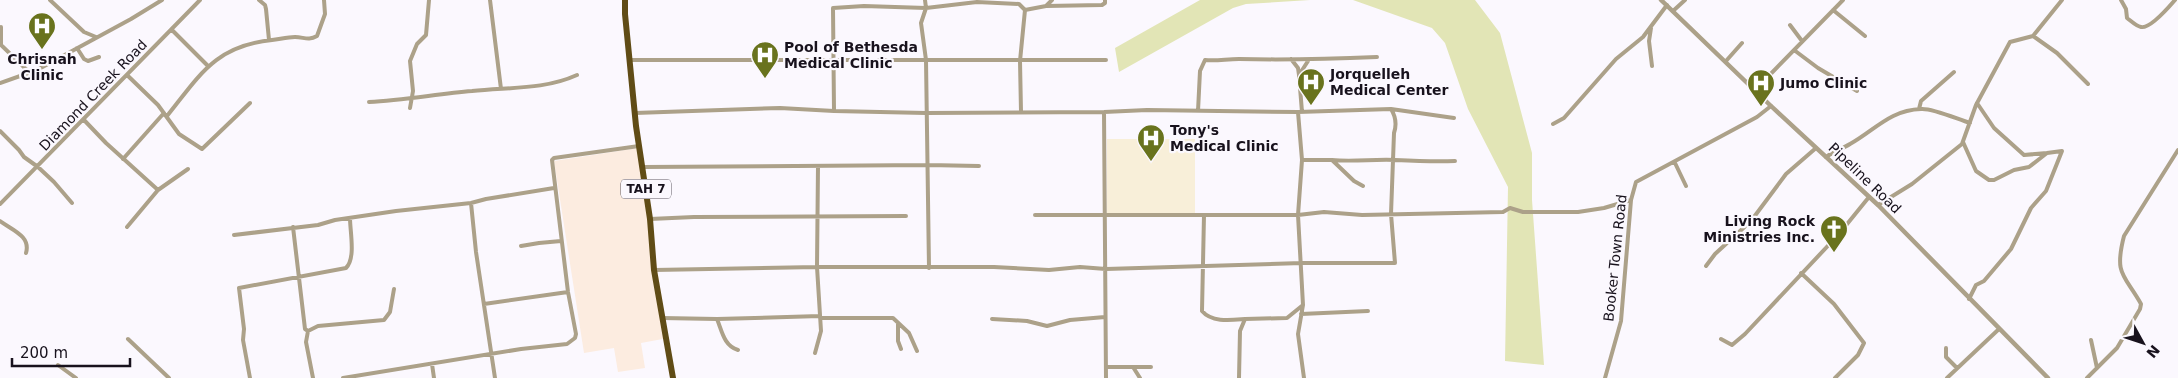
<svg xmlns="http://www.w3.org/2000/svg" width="2178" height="378" font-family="'DejaVu Sans',sans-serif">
	<rect width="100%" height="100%" fill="#fbf8fe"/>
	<path fill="#fcece0" d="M638,148l30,190 -27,5 4,25 -27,4 -4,-24 -30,5 -30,-192z"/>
	<path fill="#f8efd9" d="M1107,139h88v74l-88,1z"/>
	<path fill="#e2e5b6" d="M1200,0h110l-64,4 -13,4 -114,64 -4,-24z
		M1353,0h122l25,33 32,120v47l12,165 -39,-4 3,-174 -40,-78 -23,-66 -13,-15z"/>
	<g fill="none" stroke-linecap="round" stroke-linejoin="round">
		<path stroke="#aca189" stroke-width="4" d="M50,0l34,32 12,5
			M259,0l6,5 1,4 3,31
			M490,0l11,89
			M925,0l1,8 -5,15 5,37 3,208
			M2121,0l5,9 1,9c4,3 9,8 14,9 9,2 28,-20 34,-27
			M1046,6l56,-1 3,-2v-3
			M1833,10l32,26
			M1673,11l12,-11
			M1790,25l12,16
			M1651,28l-2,13 3,25
			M172,30l36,36
			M2033,36l24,17 31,31
			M0,44l30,29
			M1,45v-18
			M77,48l7,11 4,2 11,-4
			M1794,50l24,18 39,23
			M1291,59l7,9 1,7
			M629,60h477
			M1726,61l16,-18
			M127,75l31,30 21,29 23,15 48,-46
			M0,83l37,-13 94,-51 31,-19
			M1755,90l88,-90
			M369,102c34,-2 69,-8 103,-11 36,-4 72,-1 105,-16
			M1977,103l17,25 30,27 23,-2
			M410,108l3,-17 -3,-30 7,-17 9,-9 3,-35
			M1919,109l2,-8 33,-29
			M834,111l-1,-103 31,-2 62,2 51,-6 42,2 6,6
			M1198,111l2,-40 5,-11c13,1 21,-1 34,-1 46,1 92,0 138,-2
			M1021,112l-1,-51 5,-51 21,-4 6,-6
			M1104,112l2,266
			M1302,112l-3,-37 9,-14
			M635,113l145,-5 54,3 92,2 178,-1 43,-2 151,2 93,-3 63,9
			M167,116c33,-41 48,-70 105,-76 8,-1 16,-3 23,-3 9,0 13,4 22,-1l8,-22 -1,-14
			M84,120l22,23 52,47 30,-21
			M1553,124l11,-6 52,-59 27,-22 24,-32
			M0,131l19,19 5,7 14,10 16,15 18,21
			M1963,142l13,29 13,9h5l20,-10 15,-3 18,-14 15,-2 -16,40 -15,17 -20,41 -27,32 -8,4 -7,14
			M1826,157c8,-6 16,-8 24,-13 25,-14 40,-34 71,-35 12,-1 36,10 49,14
			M123,159l41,-46
			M1302,160h30l22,21 9,5
			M1332,160c21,2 42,-1 63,0 20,1 40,2 60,1
			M1675,163l11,23
			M643,167l285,-2 51,1
			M471,203l5,49 19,126
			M0,204l200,-204
			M1878,205l34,-21 50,-40 14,-39 34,-63 23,-6 29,-36
			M1035,215h263l26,-3 38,3 141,-3 7,-4 13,4h55l26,-4 27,-8
			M1204,215l-2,96c10,12 30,9 43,8
			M650,219l44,-2 212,-1
			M0,221c12,9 31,15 26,32
			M127,227l31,-37
			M293,227l12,102 3,2
			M234,235l84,-10 17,-5 61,-9 75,-8 15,-4 68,-11
			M521,246l18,-3 22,-2
			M1706,266l9,-12 36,-33 35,-47 30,-26
			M654,270l163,-3h177l55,3 31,-3 26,2 196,-6h93l-4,-49 3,-81c3,-9 2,-16 -3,-24
			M1801,273l33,31 30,39 -6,12 -23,23
			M484,304l84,-12
			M1303,305l-5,29 6,44
			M1301,314l67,-3
			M662,318l55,1 103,-3
			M820,318h73l16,15 8,18
			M717,319c5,12 7,27 21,31
			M992,319l35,2 20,5 23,-6 35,-3
			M898,324v17l3,8
			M128,339l41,39
			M1721,339l11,6 13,-11 94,-100 30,-37
			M2091,340l6,28
			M1946,348v9l11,11
			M815,353l6,-22 -4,-64 1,-101
			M432,364l2,14
			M58,365l18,13
			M1106,367h45
			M1133,367l7,11
			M250,378l-7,-38 1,-11 -5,-41 107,-20c10,-10 4,-36 4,-50
			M313,378l-7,-36 2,-11 10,-5 66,-6 6,-8 4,-23
			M343,378l178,-29 46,-5 8,-6 1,-4 -8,-42 -16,-132 2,-2 85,-12
			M1239,378l1,-47 5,-12 42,-1 16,-13 -5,-90 4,-55 -4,-48
			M1605,378l16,-57 10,-121 5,-18 121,-65 14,-11
			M1947,378l52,-49
			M2087,378l30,-30 23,-39 1,-5c-17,-30 -27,-29 -17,-68l54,-86"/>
		<path stroke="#aca189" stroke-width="4.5" d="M1661,0l110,106 107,99 170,173"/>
		<path stroke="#604c16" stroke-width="6" d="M625,0v14l11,112 14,93 4,51 19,108"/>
	</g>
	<defs>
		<g id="hospital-pin" transform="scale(1.4375)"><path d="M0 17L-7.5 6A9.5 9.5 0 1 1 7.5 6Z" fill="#69731d" stroke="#fbf8fe"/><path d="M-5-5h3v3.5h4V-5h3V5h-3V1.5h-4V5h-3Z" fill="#fff"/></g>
		<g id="church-pin" transform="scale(1.4375)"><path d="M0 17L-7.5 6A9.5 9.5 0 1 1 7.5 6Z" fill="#69731d" stroke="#fbf8fe"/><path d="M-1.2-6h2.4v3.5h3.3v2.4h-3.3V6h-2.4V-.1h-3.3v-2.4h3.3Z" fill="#fff"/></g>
	</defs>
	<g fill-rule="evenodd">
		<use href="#hospital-pin" x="42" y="26"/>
		<use href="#hospital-pin" x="765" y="55"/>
		<use href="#hospital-pin" x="1311" y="82"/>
		<use href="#hospital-pin" x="1761" y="83"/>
		<use href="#hospital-pin" x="1151" y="138"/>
		<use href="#church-pin" x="1834" y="229"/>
	</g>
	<g text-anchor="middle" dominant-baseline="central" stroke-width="4.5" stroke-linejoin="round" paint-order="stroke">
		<rect fill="#fbf8fe" stroke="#5c5760" stroke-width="1" x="621" y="179.5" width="50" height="19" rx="4"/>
		<g font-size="12" font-weight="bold" fill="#18121d">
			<text x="646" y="189">TAH 7</text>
		</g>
		<g font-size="14" font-weight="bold" fill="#18121d" stroke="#fbf8fe" text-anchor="start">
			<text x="784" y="47">Pool of Bethesda<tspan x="784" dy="16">Medical Clinic</tspan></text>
			<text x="42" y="59" text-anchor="middle">Chrisnah<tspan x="42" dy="16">Clinic</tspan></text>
			<text x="1330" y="74">Jorquelleh<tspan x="1330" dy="16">Medical Center</tspan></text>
			<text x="1780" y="83">Jumo Clinic</text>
			<text x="1170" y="130">Tony's<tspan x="1170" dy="16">Medical Clinic</tspan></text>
			<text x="1815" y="221" text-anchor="end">Living Rock<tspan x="1815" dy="16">Ministries Inc.</tspan></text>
		</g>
		<g font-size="14" fill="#18121d" stroke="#fbf8fe">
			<text transform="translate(93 95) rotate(-46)">Diamond Creek Road</text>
			<text transform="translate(1865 178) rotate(44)">Pipeline Road</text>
			<text transform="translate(1615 258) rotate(-84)">Booker Town Road</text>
		</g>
	</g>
	<g transform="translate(2143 343) rotate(130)" stroke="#fbf8fe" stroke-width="4" paint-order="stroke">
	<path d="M0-4L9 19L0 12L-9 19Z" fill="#18121d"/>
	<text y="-8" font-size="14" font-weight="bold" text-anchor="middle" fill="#18121d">N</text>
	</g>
	<path d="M12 358v8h118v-8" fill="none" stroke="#18121d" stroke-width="2.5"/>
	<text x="20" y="358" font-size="15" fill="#18121d" stroke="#fbf8fe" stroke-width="4" paint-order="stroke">200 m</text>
</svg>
